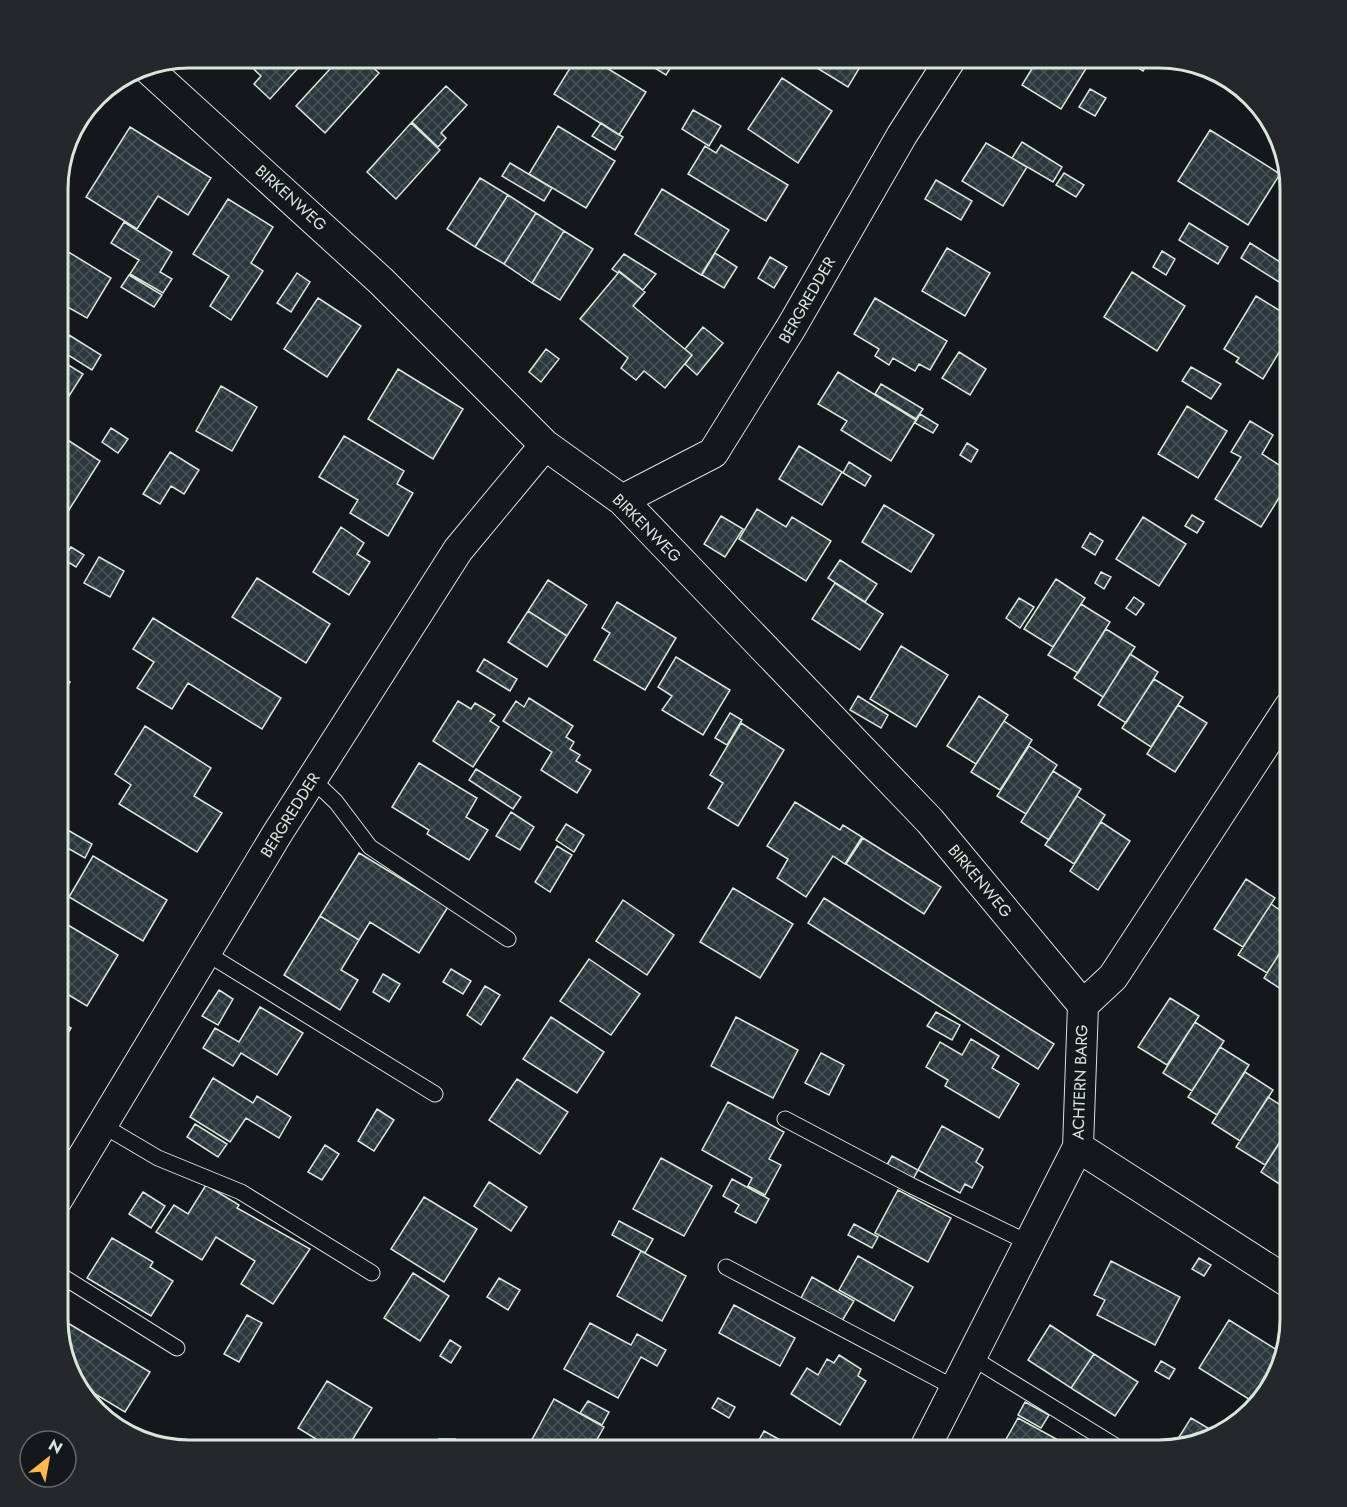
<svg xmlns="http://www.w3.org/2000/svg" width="1347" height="1507" font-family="Jost,sans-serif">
	<defs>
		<pattern id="building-cross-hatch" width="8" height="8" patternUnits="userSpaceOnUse" patternTransform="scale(1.5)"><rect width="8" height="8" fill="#2c363c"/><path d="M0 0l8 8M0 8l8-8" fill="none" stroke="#4a5358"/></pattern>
	</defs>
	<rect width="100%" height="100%" fill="#14181c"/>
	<path fill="url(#building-cross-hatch)" stroke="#d8e6dc" stroke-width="1.5" d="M241,57h53l-3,3 8,7 -29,32 -16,-15 7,-8z
		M341,57h20l18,16 -54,60 -29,-27z
		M577,57h12l57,35 -27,43 -65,-41z
		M637,57h50l-4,6 -7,-4 -10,16z
		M799,57h67l-18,30z
		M1039,57h32l16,10 -26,42 -39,-24z
		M1121,57h31l-9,14z
		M782,78l50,33 -34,52 -50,-34z
		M446,86l21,19 -26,28 5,5 -8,9 -26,-25z
		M1090,89l16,9 -11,18 -16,-9z
		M693,110l28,16 -12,20 -27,-17z
		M411,123l29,27 -44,49 -29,-27z
		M601,123l22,14 -8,13 -23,-14z
		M558,126l57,35 -29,47 -57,-34z
		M130,127l81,51 -23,37 -30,-19 -21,33 -51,-32z
		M1210,130l70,44 -32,51 -70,-44z
		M1022,142l40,25 -9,15 -41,-24z
		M986,143l41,24 -24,39 -41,-25z
		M721,145l67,40 -22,36 -78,-47 17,-28 11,7z
		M510,163l42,25 -8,13 -42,-25z
		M1064,173l20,12 -8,12 -20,-12z
		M480,178l28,17 -33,52 -28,-18z
		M936,180l36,21 -11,19 -36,-21z
		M662,189l67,41 -28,45 -66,-41z
		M508,195l28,18 -32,51 -29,-17z
		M228,199l45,28 -22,36 12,8 -32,49 -21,-14 19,-30 -36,-22z
		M536,213l28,18 -32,52 -28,-19z
		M124,222l48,30 -12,20 12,7 -9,14 -33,-19 9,-14 -28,-17z
		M1189,223l39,24 -10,17 -39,-24z
		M564,231l29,18 -33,51 -28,-17z
		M1250,243l38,24 -9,15 -38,-24z
		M57,245l54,33 -24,40 -30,-17z
		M947,248l43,25 -25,43 -43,-25z
		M1162,251l13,8 -9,16 -13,-8z
		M715,253l22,14 -13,21 -22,-13z
		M624,254l32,20 -13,16 -24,-19 -1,2 -6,-4z
		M770,257l17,10 -13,21 -16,-10z
		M619,272l26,20 -12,14 59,49 -27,33 -21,-17 -8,9 -15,-12 7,-10 -48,-39z
		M1132,272l53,34 -28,45 -53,-34z
		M297,273l13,9 -19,30 -14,-9z
		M129,275l33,20 -8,12 -33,-20z
		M1256,296l34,21v17l-27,45 -27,-17 3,-4 -15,-9z
		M318,298l43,28 -34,51 -43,-28z
		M875,298l72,43 -17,29 -11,-6 -4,7 -22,-13 -4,7 -14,-9 4,-7 -25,-15z
		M703,327l20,16 -26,32 -12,-11 7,-9 -7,-6z
		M69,335l32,20 -9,15 -32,-20z
		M546,349l13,10 -18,23 -12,-10z
		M959,352l27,17 -16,26 -28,-17z
		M57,358l26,16 -21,33 -5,-3z
		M1191,367l30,17 -10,15 -29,-18z
		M398,369l65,40 -30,50 -65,-40z
		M838,372l78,48 -25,41 -50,-31 6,-9 -29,-17z
		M881,384l42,25 -7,10 -41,-25z
		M221,386l36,21 -25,44 -36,-20z
		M1187,406l40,25 -29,47 -40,-24z
		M920,414l18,11 -5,8 -18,-10z
		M1250,421l23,14 -11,19 28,18v8l-29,47 -46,-28 26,-42 -10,-5z
		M111,428l17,11 -10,14 -16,-11z
		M57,433l43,28 -33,52 -10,-7z
		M344,436l60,35 -7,13 16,9 -25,43 -38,-23 8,-13 -39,-23z
		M967,443l11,7 -7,12 -11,-7z
		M799,446l43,26 -20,33 -43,-26z
		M170,452l29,18 -15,24 -13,-8 -11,18 -17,-10z
		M849,462l22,14 -6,10 -22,-13z
		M884,505l50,30 -23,37 -49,-30z
		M757,509l29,18 6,-10 39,24 -25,40 -67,-42z
		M1192,515l12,7 -7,11 -12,-7z
		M721,516l22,13 -18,28 -21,-13z
		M1143,517l43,27 -27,42 -43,-27z
		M341,527l23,16 -7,11 13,8 -21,33 -36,-23z
		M1090,533l13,8 -8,14 -13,-8z
		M71,547l13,8 -8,12 -13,-8z
		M99,557l25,14 -14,26 -26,-14z
		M840,560l37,24 -12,18 -37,-24z
		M1101,572l10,5 -7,12 -9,-6z
		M257,578l73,46 -24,39 -74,-46z
		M1056,579l29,19 -32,49 -29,-18z
		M548,580l39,25 -20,31 -39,-25z
		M835,583l48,31 -23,36 -48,-31z
		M1134,597l10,7 -8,11 -10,-7z
		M1019,598l15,9 -14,21 -14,-10z
		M617,602l59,36 -31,52 -51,-30 16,-27 -8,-5z
		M1081,604l29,18 -32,51 -30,-18z
		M528,611l39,25 -20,31 -39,-25z
		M153,618l128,80 -19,31 -74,-46 -16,26 -35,-21 17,-26 -21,-13z
		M1106,629l29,18 -32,50 -29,-19z
		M901,646l47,29 -32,52 -46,-28z
		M1130,654l28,18 -32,51 -28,-18z
		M676,657l54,33 -27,45 -41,-25 10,-14 -14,-9z
		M484,659l33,20 -7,12 -33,-20z
		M57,674l13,8 -13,20z
		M1154,679l29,18 -32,50 -29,-19z
		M858,696l30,19 -7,13 -31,-18z
		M979,696l29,19 -32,49 -29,-18z
		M529,698l44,28 -7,11 8,5 -4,7 10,6 -4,6 15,9 -14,23 -36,-23 11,-18 -49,-31 13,-20 8,6z
		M458,701l13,8 4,-6 20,12 -5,6 9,6 -26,40 -40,-26z
		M1178,705l29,18 -32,49 -28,-18z
		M730,713l12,7 -15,25 -12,-7z
		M1004,721l28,19 -32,50 -29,-18z
		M741,723l43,27 -46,76 -30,-18 15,-25 -13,-8z
		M145,726l66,42 -17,28 28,17 -25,39 -78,-48 12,-19 -16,-11z
		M1029,746l28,19 -31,49 -29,-18z
		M419,763l58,35 -11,19 22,13 -19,30 -42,-26 2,-4 -37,-23z
		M476,769l45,28 -8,12 -44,-29z
		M1053,771l28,18 -32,51 -28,-18z
		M1077,796l28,19 -31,49 -29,-19z
		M795,802l45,28 3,-5 19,12 -17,27 -12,-8 -27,41 -29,-19 11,-19 -21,-13z
		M511,812l23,15 -14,23 -24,-14z
		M1101,822l29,19 -32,49 -28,-19z
		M566,824l18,11 -10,17 -18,-12z
		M59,825l33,19 -7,14 -28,-16z
		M863,838l78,49 -17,27 -78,-50z
		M557,846l15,9 -22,37 -15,-10z
		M359,853l89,54 -29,46 -49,-31 -11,18 -39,-24z
		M93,856l74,44 -24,41 -74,-44z
		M1246,879l29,19 -32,49 -29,-18z
		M733,888l60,36 -33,54 -60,-36z
		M824,898l230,146 -16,25 -230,-146z
		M623,900l51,35 -27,40 -51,-34z
		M1271,904l19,13v20l-23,36 -29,-18z
		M320,916l39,24 -18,30 17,10 -18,30 -56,-35z
		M63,922l55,33 -31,51 -30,-18v-57z
		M1290,937v58l-26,-17z
		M589,959l51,35 -29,41 -51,-34z
		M451,969l20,12 -8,13 -20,-12z
		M383,974l17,10 -11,18 -16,-10z
		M485,986l15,9 -19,30 -14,-10z
		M219,990l14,9 -15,26 -16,-9z
		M1170,998l29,18 -32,49 -29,-18z
		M260,1007l43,26 -26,42 -36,-22 -8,13 -30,-18 12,-20 24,14z
		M936,1012l24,13 -8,15 -25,-14z
		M551,1017l53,35 -27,41 -54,-34z
		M736,1017l62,33 -25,48 -62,-32z
		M57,1020l14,8 -14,24z
		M1195,1022l29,19 -32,50 -29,-18z
		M971,1039l28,17 -7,12 27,16 -20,34 -54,-32 3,-6 -22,-13 14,-25 22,13z
		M1220,1047l29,18 -32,50 -29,-18z
		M821,1053l23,12 -15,30 -24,-12z
		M1245,1072l28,18 -33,51 -28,-18z
		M213,1078l40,25 4,-7 34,21 -12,21 -33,-20 -16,24 -40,-25z
		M517,1079l51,33 -28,42 -51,-34z
		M1268,1097l22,14v15l-25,39 -29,-18z
		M728,1102l56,30 -15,27 12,6 -16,30 -17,-9 4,-8 -50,-28z
		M377,1109l17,11 -20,31 -16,-10z
		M195,1124l32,20 -9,13 -31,-20z
		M942,1126l41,23 -7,13 7,5 -11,21 -7,-4 -5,9 -42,-23z
		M1290,1126v65l-29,-19z
		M325,1145l14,9 -17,26 -14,-8z
		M892,1156l26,14 -7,13 -26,-15z
		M661,1158l51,28 -28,50 -51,-27z
		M732,1179l37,20 -13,24 -21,-11 4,-7 -16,-9z
		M489,1182l38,25 -16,24 -37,-25z
		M206,1185l33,20 -2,3 73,41 -37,55 -32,-20 14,-23 -39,-24 -14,23 -46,-28 18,-27 14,9z
		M898,1190l53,28 -23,44 -53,-29z
		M143,1192l22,14 -14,22 -22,-14z
		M424,1197l53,32 -33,53 -53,-33z
		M619,1221l34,18 -8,14 -33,-18z
		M854,1224l24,13 -6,11 -24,-13z
		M112,1238l41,24 -3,5 23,14 -22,35 -64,-38z
		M641,1251l45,25 -24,45 -45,-25z
		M858,1256l55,31 -19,34 -55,-31z
		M1199,1258l12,7 -7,11 -12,-7z
		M1111,1261l69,36 -25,48 -58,-30 8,-15 -11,-5z
		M413,1273l36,23 -29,45 -36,-23z
		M812,1277l42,24 -12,20 -41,-23z
		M499,1278l21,12 -12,20 -21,-13z
		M734,1305l61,33 -15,28 -61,-33z
		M247,1315l15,8 -23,39 -15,-8z
		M61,1319l89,53 -25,40 -45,-27 -21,-62z
		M1229,1320l53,33 -3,11 -24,39 -56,-35z
		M590,1323l41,22 6,-11 29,16 -9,16 -16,-9 -23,41 -54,-29z
		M1050,1325l44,29 -23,34 -43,-28z
		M450,1340l11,7 -10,16 -11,-7z
		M1094,1354l44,28 -23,34 -44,-28z
		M839,1355l22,14 -3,7 8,5 -26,44 -49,-31 16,-26 11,7 9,-16 7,4z
		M1161,1361l14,8 -6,10 -14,-8z
		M1279,1365l-2,11 -17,21z
		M327,1381l45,27 -26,42h-12l-36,-22z
		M718,1398l17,9 -6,11 -17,-10z
		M554,1399l50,28 -13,23h-54l-8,-5z
		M588,1401l21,11 -7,13 -22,-12z
		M1025,1402l24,13 -8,13 -23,-13z
		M1018,1418l42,23 -5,9h-55z
		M1191,1418l22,13 -39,14z
		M764,1431l34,19 -44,-1z
		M439,1439h16l-1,11h-15z"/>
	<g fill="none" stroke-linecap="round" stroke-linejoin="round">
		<g stroke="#d8e6dc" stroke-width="17">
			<path id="lane" d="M312,779l24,23 34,45 138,92
				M206,953l229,141
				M785,1119l127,67 117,57
				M102,1125l56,33 83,34 131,81
				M726,1267l229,121
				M57,1273l120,75
				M971,1357l151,93"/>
		</g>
		<g stroke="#d8e6dc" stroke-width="32">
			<path id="street" d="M145,66l236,215 164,164 77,55 308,321 153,184
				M622,500l91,-47 79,-127 110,-191 50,-78
				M1078,1147l212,136
				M57,1200l220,-366 181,-284 87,-105
				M924,1450l154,-303 5,-142 30,-28 177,-271"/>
		</g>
		<use href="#lane" stroke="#14181c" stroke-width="15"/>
		<use href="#street" stroke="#14181c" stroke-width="30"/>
	</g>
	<g text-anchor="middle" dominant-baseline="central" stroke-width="4.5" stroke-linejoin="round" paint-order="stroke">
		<g font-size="16" fill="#d8e6dc" stroke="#14181c">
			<text transform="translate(291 198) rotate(42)">BIRKENWEG</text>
			<text transform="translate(807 300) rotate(-60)">BERGREDDER</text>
			<text transform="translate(647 528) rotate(45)">BIRKENWEG</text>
			<text transform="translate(290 815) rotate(-58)">BERGREDDER</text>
			<text transform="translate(980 881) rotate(50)">BIRKENWEG</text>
			<text transform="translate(1080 1082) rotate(-88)">ACHTERN BARG</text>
		</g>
	</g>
	<path d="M0 0H1347V1507H0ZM189 68H1159A121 121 0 0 1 1280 189V1319A121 121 0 0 1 1159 1440H189A121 121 0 0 1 68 1319V189A121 121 0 0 1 189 68Z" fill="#24282b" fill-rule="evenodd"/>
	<path fill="none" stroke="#d8e6dc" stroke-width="3" d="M189 68H1159A121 121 0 0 1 1280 189V1319A121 121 0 0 1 1159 1440H189A121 121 0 0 1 68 1319V189A121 121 0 0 1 189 68Z"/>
	<g transform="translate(48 1459) rotate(31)"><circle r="28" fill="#14181c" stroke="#626a69" stroke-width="1.5"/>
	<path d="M0-4.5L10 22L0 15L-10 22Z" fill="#ffb74d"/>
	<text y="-9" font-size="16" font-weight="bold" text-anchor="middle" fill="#d8e6dc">N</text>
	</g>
</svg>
